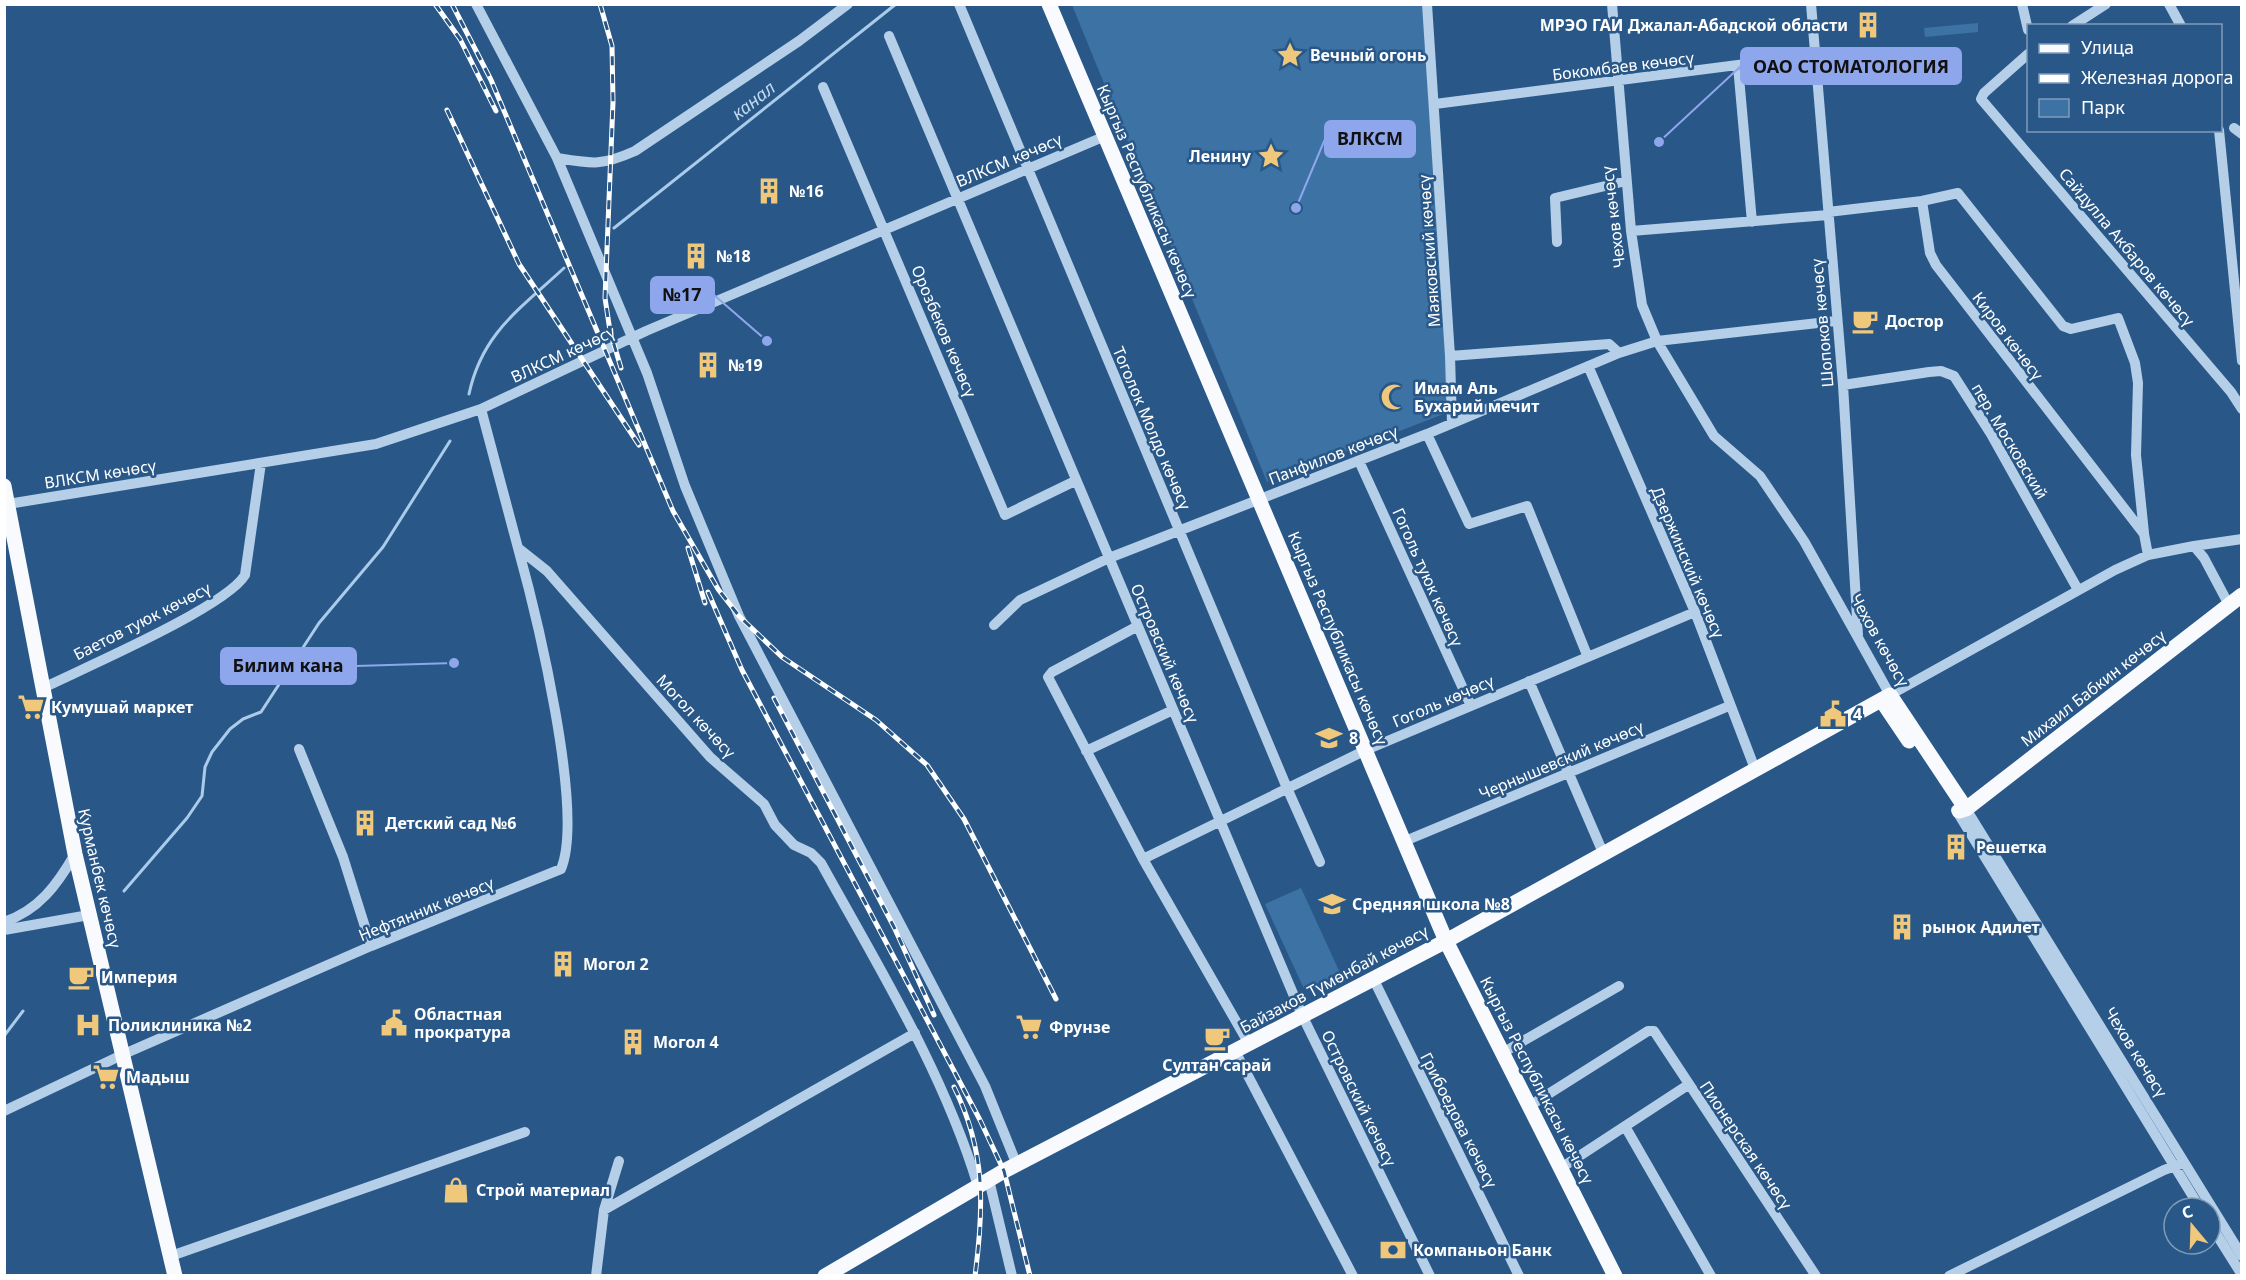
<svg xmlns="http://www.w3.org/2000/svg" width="2246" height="1280" font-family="'Noto Sans',sans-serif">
	<rect width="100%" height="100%" fill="#295888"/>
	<path fill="#3d72a4" d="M1072,5h351l26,407 -182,70z
		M1978,23v9l-53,5 -1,-9z
		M1301,888l40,87 -36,16 -40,-87z"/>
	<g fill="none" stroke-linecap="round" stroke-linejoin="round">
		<path stroke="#aacbe9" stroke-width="3" d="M614,228l282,-224
			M469,394c13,-61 51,-85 95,-126
			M124,891l63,-73 15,-22 3,-29 7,-15 18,-23 13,-10 18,-7 58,-89 64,-76 67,-106
			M4,1036l19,-25"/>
		<path stroke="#b5cfe8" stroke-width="10" d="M476,4l81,154c36,6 44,8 78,-7l164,-110 49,-37
			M959,4l328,784 33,74
			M1427,4l23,352 2,67
			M1612,4l19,227 11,74 15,36 57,95 46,40 44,65 86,154 225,-125 33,-15 46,-9 10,12 25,47
			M1811,4l32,381 15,250
			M2022,4l6,26
			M2169,4l12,22
			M2072,26l34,-22
			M889,36l413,979 128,261
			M2028,54l-44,39 -3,6 250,293 11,17
			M1738,66l14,156
			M823,87l182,428 70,-34
			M1435,104l380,-49
			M2234,128l8,6
			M2219,130l23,231
			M557,158l90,215 38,113 54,130 246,470 32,79
			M1922,201l36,-8 105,133 8,3 47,-11 17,45 3,20 -2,72 8,78
			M1828,212l94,-11 8,52 6,12 208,269 4,21
			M1631,231l197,-16
			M1557,242l-2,-44 71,-17
			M1450,356l159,-12 10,9
			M1589,368l106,244 60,157
			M1843,385l86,-13 12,-1 13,5 37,58 86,154
			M481,409l37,139 29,23 163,186 54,47 11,21 19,20 17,8 10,10c58,105 122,208 157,323
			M1427,434l42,90 58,-18 60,149
			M1359,461l112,245
			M8,504l368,-60 105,-35 165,-78 457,-194
			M2194,546l48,-7
			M994,625l26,-25 89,-42 318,-124 192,-81 38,-12 179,-20
			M1138,626l-86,46 -4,5 95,182 106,185
			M1529,681l75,174
			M43,688c41,-20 183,-81 202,-113l16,-112
			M299,749l44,108 28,89
			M1086,751l87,-41
			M1966,809l276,447
			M1956,810l244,398
			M1405,841l324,-135
			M1143,859l223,-109 329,-138
			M4,922c35,-12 53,-37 71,-68
			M4,930l85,-15
			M1373,978l146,298
			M1235,1051l118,225
			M1504,1052l115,-66
			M1531,1105l117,-74h6l162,245
			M4,1111l120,-57 247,-108 190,-77c24,-57 -25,-256 -43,-321
			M1626,1128l85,148
			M1561,1168l127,-83
			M989,1180l23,96
			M604,1210l311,-177
			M2210,1224l32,51
			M171,1256l354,-124
			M596,1276l8,-66 15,-49
			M1949,1276l215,-106 17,-6"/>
		<path stroke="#f8fafe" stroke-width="15" d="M1049,4l397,937 169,335
			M4,486l71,368 100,422
			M1882,701l27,40
			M1959,811l7,-2 276,-214
			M825,1276l179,-105 442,-230 444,-246 76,114"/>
		<g stroke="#fff" stroke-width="5">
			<path id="rail" d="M435,4l25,35 36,72
				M452,4l39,76 182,431 45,78 21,27 43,41 94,63 51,45 37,54 92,180
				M600,4l12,42 1,56 -8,196 5,33 11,37
				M447,110l72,154 120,181
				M688,548l17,55
				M708,592l34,78 238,450 24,51 26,105
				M774,698l120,229 40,88
				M954,1087c32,64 30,120 21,189"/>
		</g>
		<use href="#rail" stroke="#295888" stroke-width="3" stroke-dasharray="9" stroke-linecap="butt"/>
	</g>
	<defs>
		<g id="building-bare" transform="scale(2.07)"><path d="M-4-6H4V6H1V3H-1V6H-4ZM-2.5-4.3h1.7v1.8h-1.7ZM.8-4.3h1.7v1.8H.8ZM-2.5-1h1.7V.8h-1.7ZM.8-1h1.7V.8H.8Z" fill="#f0c87c" stroke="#295888" stroke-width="2.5" paint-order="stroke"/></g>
		<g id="sight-bare" transform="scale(2.07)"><path d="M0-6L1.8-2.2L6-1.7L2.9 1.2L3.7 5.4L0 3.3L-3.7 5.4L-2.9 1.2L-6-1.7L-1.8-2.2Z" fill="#f0c87c" stroke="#295888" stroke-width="2.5" paint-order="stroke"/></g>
		<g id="cafe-bare" transform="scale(2.07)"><path d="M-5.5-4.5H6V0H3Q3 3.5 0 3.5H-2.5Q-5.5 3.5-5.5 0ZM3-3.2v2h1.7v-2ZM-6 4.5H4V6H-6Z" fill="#f0c87c" stroke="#295888" stroke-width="2.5" paint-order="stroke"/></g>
		<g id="mosque-bare" transform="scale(2.07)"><path d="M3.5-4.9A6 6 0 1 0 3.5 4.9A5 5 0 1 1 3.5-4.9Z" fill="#f0c87c" stroke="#295888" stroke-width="2.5" paint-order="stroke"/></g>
		<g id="supermarket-bare" transform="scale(2.07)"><path d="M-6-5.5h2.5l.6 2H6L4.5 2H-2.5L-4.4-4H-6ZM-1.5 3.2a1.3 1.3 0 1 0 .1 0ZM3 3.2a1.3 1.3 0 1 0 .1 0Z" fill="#f0c87c" stroke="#295888" stroke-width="2.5" paint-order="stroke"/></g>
		<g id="civic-bare" transform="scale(2.07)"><path d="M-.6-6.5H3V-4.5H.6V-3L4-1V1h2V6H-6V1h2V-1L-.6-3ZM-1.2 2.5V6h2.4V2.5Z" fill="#f0c87c" stroke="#295888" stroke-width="2.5" paint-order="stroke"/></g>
		<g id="school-bare" transform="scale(2.07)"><path d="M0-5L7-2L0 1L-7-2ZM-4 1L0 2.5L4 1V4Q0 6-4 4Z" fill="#f0c87c" stroke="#295888" stroke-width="2.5" paint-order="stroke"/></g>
		<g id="hospital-bare" transform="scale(2.07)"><path d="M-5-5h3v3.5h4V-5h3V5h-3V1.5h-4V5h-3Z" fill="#f0c87c" stroke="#295888" stroke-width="2.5" paint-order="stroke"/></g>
		<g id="shop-bare" transform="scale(2.07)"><path d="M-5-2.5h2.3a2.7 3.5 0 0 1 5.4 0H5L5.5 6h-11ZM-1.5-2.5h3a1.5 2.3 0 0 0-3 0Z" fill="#f0c87c" stroke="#295888" stroke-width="2.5" paint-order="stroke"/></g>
		<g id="bank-bare" transform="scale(2.07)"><path d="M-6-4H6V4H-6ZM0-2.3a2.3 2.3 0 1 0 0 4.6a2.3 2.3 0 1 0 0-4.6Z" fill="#f0c87c" stroke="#295888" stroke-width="2.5" paint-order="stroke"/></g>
	</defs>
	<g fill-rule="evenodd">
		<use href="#building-bare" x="1868" y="25"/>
		<use href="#sight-bare" x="1290" y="55"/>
		<use href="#sight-bare" x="1271" y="156"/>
		<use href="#building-bare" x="769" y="191"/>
		<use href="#building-bare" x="696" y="256"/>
		<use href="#cafe-bare" x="1865" y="321"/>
		<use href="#building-bare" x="708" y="365"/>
		<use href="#mosque-bare" x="1394" y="397"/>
		<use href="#supermarket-bare" x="31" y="707"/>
		<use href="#civic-bare" x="1833" y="714"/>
		<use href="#school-bare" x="1329" y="738"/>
		<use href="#building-bare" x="365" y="823"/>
		<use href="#building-bare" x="1956" y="847"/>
		<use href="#school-bare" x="1332" y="904"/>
		<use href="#building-bare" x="1902" y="927"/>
		<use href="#building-bare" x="563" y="964"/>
		<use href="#cafe-bare" x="81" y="977"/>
		<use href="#civic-bare" x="394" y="1023"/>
		<use href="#hospital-bare" x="88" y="1025"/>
		<use href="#supermarket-bare" x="1029" y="1027"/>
		<use href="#cafe-bare" x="1217" y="1038"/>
		<use href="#building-bare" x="633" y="1042"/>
		<use href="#supermarket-bare" x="106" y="1077"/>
		<use href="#shop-bare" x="456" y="1190"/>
		<use href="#bank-bare" x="1393" y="1250"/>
	</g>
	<g text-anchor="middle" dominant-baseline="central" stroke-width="5" stroke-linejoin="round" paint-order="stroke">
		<g font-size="16" font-weight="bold" fill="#fff" stroke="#295888" text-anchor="start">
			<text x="1848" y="25" text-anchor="end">МРЭО ГАИ Джалал-Абадской области</text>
			<text x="1310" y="55">Вечный огонь</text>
			<text x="1251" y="156" text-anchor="end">Ленину</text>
			<text x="789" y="191">№16</text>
			<text x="716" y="256">№18</text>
			<text x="1885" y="321">Достор</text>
			<text x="728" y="365">№19</text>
			<text x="1414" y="388">Имам Аль<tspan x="1414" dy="18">Бухарий мечит</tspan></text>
			<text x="51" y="707">Кумушай маркет</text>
			<text x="1853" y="714">4</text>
			<text x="1349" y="738">8</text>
			<text x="385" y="823">Детский сад №6</text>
			<text x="1976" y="847">Решетка</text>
			<text x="1352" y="904">Средняя школа №8</text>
			<text x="1922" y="927">рынок Адилет</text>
			<text x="583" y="964">Могол 2</text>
			<text x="101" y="977">Империя</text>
			<text x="414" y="1014">Областная<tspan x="414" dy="18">прократура</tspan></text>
			<text x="108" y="1025">Поликлиника №2</text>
			<text x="1049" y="1027">Фрунзе</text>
			<text x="653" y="1042">Могол 4</text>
			<text x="1217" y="1065" text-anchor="middle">Султан сарай</text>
			<text x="126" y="1077">Мадыш</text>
			<text x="476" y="1190">Строй материал</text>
			<text x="1413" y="1250">Компаньон Банк</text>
		</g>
		<g font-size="16" fill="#fff" stroke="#295888">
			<text transform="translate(1623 66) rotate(-7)">Бокомбаев көчөсү</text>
			<text transform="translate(1009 160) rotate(-23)">ВЛКСМ көчөсү</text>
			<text transform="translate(1147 191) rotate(67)">Кыргыз Республикасы көчөсү</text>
			<text transform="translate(1613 217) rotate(-97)">Чехов көчөсү</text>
			<text transform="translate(2127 247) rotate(50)">Сайдулла Акбаров көчөсү</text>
			<text transform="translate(1429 251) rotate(-94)">Маяковский көчөсү</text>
			<text transform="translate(1822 323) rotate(-95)">Шопоков көчөсү</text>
			<text transform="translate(944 331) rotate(67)">Орозбеков көчөсү</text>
			<text transform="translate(2008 336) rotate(53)">Киров көчөсү</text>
			<text transform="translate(563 354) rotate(-25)">ВЛКСМ көчөсү</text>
			<text transform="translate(1152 428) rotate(67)">Тоголок Молдо көчөсү</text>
			<text transform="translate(2010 441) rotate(59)">пер. Московский</text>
			<text transform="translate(1333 455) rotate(-21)">Панфилов көчөсү</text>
			<text transform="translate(100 474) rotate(-9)">ВЛКСМ көчөсү</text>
			<text transform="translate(1688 562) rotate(67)">Дзержинский көчөсү</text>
			<text transform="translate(1428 577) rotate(66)">Гоголь туюк көчөсү</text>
			<text transform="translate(142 621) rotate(-27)">Баетов туюк көчөсү</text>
			<text transform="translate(1338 638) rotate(67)">Кыргыз Республикасы көчөсү</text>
			<text transform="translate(1880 640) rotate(61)">Чехов көчөсү</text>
			<text transform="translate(1165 653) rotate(67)">Островский көчөсү</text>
			<text transform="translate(2093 688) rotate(-38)">Михаил Бабкин көчөсү</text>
			<text transform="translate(1443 701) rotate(-23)">Гоголь көчөсү</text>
			<text transform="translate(696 716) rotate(47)">Могол көчөсү</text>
			<text transform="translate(1561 760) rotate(-23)">Чернышевский көчөсү</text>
			<text transform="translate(100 878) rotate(77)">Курманбек көчөсү</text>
			<text transform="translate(426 909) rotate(-22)">Нефтянник көчөсү</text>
			<text transform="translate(1334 979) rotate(-28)">Байзаков Түмөнбай көчөсү</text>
			<text transform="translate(2136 1052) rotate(58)">Чехов көчөсү</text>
			<text transform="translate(1537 1080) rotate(63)">Кыргыз Республикасы көчөсү</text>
			<text transform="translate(1359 1098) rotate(64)">Островский көчөсү</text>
			<text transform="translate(1459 1120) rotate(63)">Грибоедова көчөсү</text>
			<text transform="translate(1746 1145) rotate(56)">Пионерская көчөсү</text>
		</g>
		<g font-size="18" font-style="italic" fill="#c1d9f0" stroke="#295888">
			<text transform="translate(753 100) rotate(-38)">канал</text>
		</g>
	</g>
	<path fill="none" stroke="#8ea6ec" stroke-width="2" d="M1659 142L1741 66M1296 208L1325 139M767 341L714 295M454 663L356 666"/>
	<g fill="#8ea6ec" stroke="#295888" stroke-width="2">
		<circle cx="1659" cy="142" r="6"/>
		<circle cx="1296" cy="208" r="6"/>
		<circle cx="767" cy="341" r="6"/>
		<circle cx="454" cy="663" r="6"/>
	</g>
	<g fill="#8ea6ec" stroke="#8ea6ec" stroke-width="2">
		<rect x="1741" y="48" width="220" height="36" rx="6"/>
		<rect x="1325" y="121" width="90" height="36" rx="6"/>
		<rect x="651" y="277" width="63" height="36" rx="6"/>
		<rect x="221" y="648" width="135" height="36" rx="6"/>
	</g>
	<g font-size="18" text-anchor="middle" font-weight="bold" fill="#111">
		<text x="1851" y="73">ОАО СТОМАТОЛОГИЯ</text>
		<text x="1370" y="145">ВЛКСМ</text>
		<text x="682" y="301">№17</text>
		<text x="288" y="672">Билим кана</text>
	</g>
	<rect width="2246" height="1280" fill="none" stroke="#ffffff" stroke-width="12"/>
	<rect x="2027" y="24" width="195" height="108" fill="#295888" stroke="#7f9bb8" stroke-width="1.5"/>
	<rect x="2039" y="44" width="30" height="9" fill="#f8fafe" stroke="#7f9bb8" stroke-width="1.5"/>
	<text x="2081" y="54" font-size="18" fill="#ffffff">Улица</text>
	<rect x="2039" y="74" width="30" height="9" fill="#ffffff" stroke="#7f9bb8" stroke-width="1.5"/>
	<text x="2081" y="84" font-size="18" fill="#ffffff">Железная дорога</text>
	<rect x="2039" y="99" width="30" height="18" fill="#3d72a4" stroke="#7f9bb8" stroke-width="1.5"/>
	<text x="2081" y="114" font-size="18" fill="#ffffff">Парк</text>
	<g transform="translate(2192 1226) rotate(341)"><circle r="28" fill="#295888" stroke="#7f9bb8" stroke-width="1.5"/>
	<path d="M0-4.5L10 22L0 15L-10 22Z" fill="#f0c87c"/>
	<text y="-9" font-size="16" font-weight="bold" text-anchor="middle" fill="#ffffff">С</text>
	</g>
</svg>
